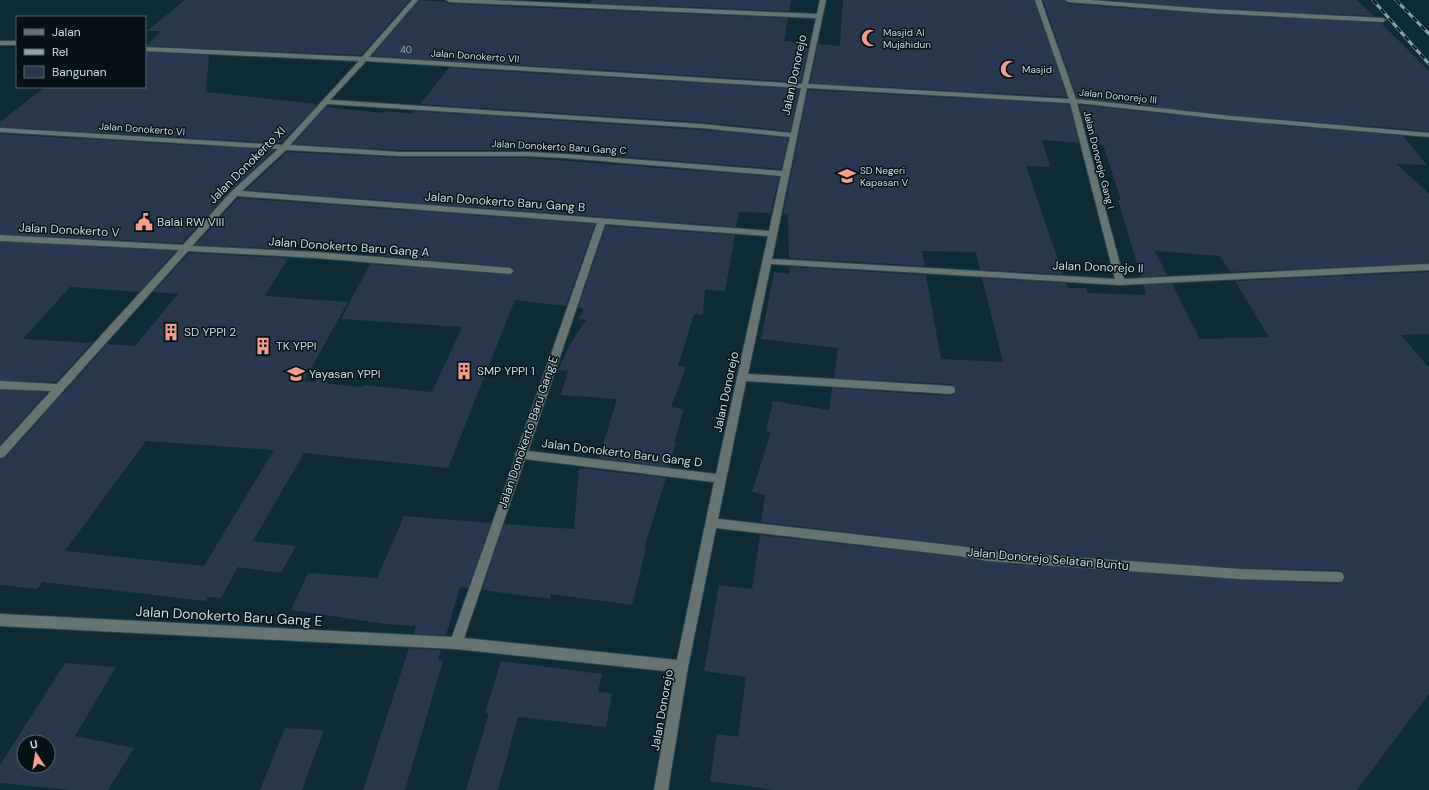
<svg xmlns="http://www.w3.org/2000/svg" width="1429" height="790" font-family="'DM Sans',sans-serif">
	<rect width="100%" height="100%" fill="#0c2b36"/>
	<path fill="#29384e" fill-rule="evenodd" d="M185,0h225l-49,55 -216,-9 17,-15h-15z
		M419,0l27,2 3,2 339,14 -4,23 25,2 -8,39 -429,-26z
		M592,0h199l-2,11 -199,-8z
		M843,0h191l33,97 -257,-14 8,-39 22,2z
		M1043,0h21l4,4 141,10 172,9 48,48v60l-198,-16 -154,-17z
		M1110,0h247l17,16 -165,-8z
		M145,52l64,3 -3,37 110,12 -1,2h1l-35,37 -281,-16v-5l45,-35h100z
		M449,68l350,21 -9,42 -89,-9 -281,-18z
		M808,90l261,14 10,39 -37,-3 8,27 -24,-1 37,108 -83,-4 -4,-18 -54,-1 3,15 -136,-8 -1,-44h-5z
		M1079,105l152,16 172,15 24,29 -30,-1 32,30v69l-199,9 -10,-16 -65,-5 12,24 -26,2 -23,-77h3l-18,-55 -13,-1z
		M326,107l59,6 1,-2 26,3 2,-3 287,19 87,8 -7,31 -216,-17 -38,-2h-127l-107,-6z
		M0,134l274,16 -43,40 -49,53 -182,-9z
		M287,152l113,6h127l252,19 -8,36 -32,-1 -3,15 -490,-37z
		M238,198l357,26 -29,82 -51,-6 -67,168 -144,-15 -51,88 43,5 -15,27 -43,-6 -17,31 -13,-1 -2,4 -164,-19 -5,7 -37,-4v-126l5,-1 102,-114 28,2 43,-52 -25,-2 36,-39 99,5 -23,38 83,6 -44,79 11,1 3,-5 12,7 33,3 1,-2 68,7 30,-65 -121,-8 29,-55 140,11 6,-4 -6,-4 -135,-12 5,-9 -63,-4 -2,2h-19l-3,5 -98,-4zM146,441l128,9 -70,116 -139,-15z
		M606,226l129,9 -10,56 -20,-1 -2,25 -9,-1 -16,52 8,1 -15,40 13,2 -10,33h2l-7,25 -70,-9 18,-59 -56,-4 7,-24 -10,-1 11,-24 17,-26 -8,-1 6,-10 -6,-1z
		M0,242l176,9 -37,41 -69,-5 -47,52 69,4 -36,39 -56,-2z
		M789,267l137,8 15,84 62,3 -21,-84 84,5 2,5h18l2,5 58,2 -3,-10 29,-1 28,55 69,-2 -34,-56 194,-9v62l-28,1 28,33v326l-72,96h-582l-65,-9 7,-47 21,3 8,-60 -42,-6 15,-86 33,4 8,-54 199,22 29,5 252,18 98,4 4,-2 3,-4 -2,-6 -5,-2 -98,-2 -252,-18 -29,-5 -198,-23 4,-27 -13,-3 19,-60 -5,-1 7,-30 56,9 3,-22 118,8 4,-2 2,-4 -1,-3 -5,-3 -116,-6 4,-30 -77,-9 13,-67 16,2z
		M0,390l48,2 -48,53z
		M579,468l87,10 -22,70h2l-14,57 -81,-11 -1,5 -68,-9 22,-66 70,5z
		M404,516l87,7 -23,65 -8,-1 -14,48 -32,-1 2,-8 -30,-2 -95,-14 17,-37 69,5z
		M409,648l32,2 -3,10 5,1 -38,129h-42z
		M501,661l101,13 -4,18 14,1 -6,34 -88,-10 -20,73h-32l23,-77h-4z
		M65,663l51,4 -41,69 59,12 -26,42h-40l-68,-7v-18zM24,742h24v24h-24z
		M285,728l39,2 -22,60h-42z"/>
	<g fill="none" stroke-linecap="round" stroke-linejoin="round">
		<g stroke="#2b4852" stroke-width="2">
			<path id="minor" d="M412,0h6l-49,57 433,27 14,-66 -367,-16 -3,-2h43l328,14 3,-14h6l-18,84 261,15 -34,-99h6l35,99 155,17 198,17v4l-198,-17 -154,-17 47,176 305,-15v6l-309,15 -349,-21 -23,110 202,12 4,1 1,3 -1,3 -4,1 -204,-13 -28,138 241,27 29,5 252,18 98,3 4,1 2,4 -2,4 -4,1 -98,-3 -252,-18 -29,-5 -243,-28 -28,139 -20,123h-14l21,-118 -219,-23 -456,-23v-12l452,23 64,-181 -1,-2 2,-3 80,-228 -360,-27 -45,50 124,6 194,16 4,3 -4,3 -194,-16 -128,-7 -184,206 -4,1v-11l51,-56 -51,-2v-8l57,3 122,-134 -179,-9v-6l183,10 49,-54 46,-42 -278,-17v-4l282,17 77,-84 -214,-10v-4l217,10zM366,61l435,27 -10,45 -90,-9 -371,-24zM807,88l263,15 45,176 -343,-20zM327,104l374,24 89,9 -8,34 -217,-17 -38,-2h-127l-110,-7zM286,150l114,6h127l38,2 216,18 -12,55 -527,-40zM605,224l163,12 -52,238 -188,-23zM525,459l189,23 -37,178 -213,-22z
				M1065,0h25l119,9 174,9 3,2 -3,2 -174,-9 -141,-11z
				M0,41h17v4h-17z"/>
		</g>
		<use href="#minor" fill="#667574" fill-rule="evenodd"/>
		<g stroke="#8ea3ac" stroke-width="3">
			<path id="rail" d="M1373,0l56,64
				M1396,0l33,34"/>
		</g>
		<use href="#rail" stroke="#061217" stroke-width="2" stroke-dasharray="6" stroke-linecap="butt"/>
	</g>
	<defs>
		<g id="mosque-bare" transform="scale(1.38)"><path d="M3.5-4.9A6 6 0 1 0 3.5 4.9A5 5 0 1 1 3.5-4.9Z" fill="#f59d8e" stroke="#061217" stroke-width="2.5" paint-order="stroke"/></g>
		<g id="school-bare" transform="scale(1.38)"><path d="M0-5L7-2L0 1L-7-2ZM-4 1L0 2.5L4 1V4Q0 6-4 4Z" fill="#f59d8e" stroke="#061217" stroke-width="2.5" paint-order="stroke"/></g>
		<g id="civic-bare" transform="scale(1.38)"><path d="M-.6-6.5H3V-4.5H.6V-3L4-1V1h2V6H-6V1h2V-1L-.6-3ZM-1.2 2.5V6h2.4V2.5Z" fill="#f59d8e" stroke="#061217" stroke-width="2.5" paint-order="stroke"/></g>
		<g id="building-bare" transform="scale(1.38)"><path d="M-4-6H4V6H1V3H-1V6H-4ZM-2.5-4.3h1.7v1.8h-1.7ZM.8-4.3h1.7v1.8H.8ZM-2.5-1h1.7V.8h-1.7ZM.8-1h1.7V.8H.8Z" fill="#f59d8e" stroke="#061217" stroke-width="2.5" paint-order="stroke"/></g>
	</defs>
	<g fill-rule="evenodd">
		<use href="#mosque-bare" x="870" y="38"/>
		<use href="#mosque-bare" x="1009" y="69"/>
		<use href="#school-bare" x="847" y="176"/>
		<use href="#civic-bare" x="144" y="222"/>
		<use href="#building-bare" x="171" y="332"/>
		<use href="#building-bare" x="263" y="346"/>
		<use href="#building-bare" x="464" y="371"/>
		<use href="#school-bare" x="296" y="374"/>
	</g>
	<g text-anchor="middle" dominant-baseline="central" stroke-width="3" stroke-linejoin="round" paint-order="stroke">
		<g font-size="9" fill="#a5b5c0">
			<text x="406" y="50">40</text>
		</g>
		<g font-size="10" fill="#cedfe6" stroke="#061217" text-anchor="start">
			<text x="883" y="32">Masjid Al<tspan x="883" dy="12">Mujahidun</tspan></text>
			<text x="1022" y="69">Masjid</text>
			<text x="860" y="170">SD Negeri<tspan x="860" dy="12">Kapasan V</tspan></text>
		</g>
		<g font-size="10" fill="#cedfe6" stroke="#061217">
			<text transform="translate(475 56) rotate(4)">Jalan Donokerto VII</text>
			<text transform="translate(1118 96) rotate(6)">Jalan Donorejo III</text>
			<text transform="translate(142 129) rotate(4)">Jalan Donokerto VI</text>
			<text transform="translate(559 147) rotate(3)">Jalan Donokerto Baru Gang C</text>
			<text transform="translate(1099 160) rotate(76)">Jalan Donorejo Gang I</text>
		</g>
		<g font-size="12" fill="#cedfe6" stroke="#061217">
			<text transform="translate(794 75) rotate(-78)">Jalan Donorejo</text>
			<text transform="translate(247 165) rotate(-45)">Jalan Donokerto XI</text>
			<text transform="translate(505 202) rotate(4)">Jalan Donokerto Baru Gang B</text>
			<text transform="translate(69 230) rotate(3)">Jalan Donokerto V</text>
			<text transform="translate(349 247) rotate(4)">Jalan Donokerto Baru Gang A</text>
			<text transform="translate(1098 267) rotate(2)">Jalan Donorejo II</text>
			<text transform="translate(726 392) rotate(-78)">Jalan Donorejo</text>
			<text transform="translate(528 432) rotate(-71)">Jalan Donokerto Baru Gang E</text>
			<text transform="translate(622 453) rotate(7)">Jalan Donokerto Baru Gang D</text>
			<text transform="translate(1048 559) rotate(5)">Jalan Donorejo Selatan Buntu</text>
			<text transform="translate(662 710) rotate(-80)">Jalan Donorejo</text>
		</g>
		<g font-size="12" fill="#cedfe6" stroke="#061217" text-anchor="start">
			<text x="157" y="222">Balai RW VIII</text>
			<text x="184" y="332">SD YPPI 2</text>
			<text x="276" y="346">TK YPPI</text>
			<text x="477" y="371">SMP YPPI 1</text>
			<text x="309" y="374">Yayasan YPPI</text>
		</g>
		<g font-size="14" fill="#cedfe6" stroke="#061217">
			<text transform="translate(229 616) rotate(3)">Jalan Donokerto Baru Gang E</text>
		</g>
	</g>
	<rect x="16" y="16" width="130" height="72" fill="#061217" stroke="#56646a"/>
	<rect x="24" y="29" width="20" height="6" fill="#667574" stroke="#56646a"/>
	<text x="52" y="36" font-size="12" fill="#cedfe6">Jalan</text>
	<rect x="24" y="49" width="20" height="6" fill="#8ea3ac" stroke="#56646a"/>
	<text x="52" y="56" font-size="12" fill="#cedfe6">Rel</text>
	<rect x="24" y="66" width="20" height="12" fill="#29384e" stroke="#56646a"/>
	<text x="52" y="76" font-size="12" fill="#cedfe6">Bangunan</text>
	<g transform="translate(36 754) rotate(348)"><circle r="19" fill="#061217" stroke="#56646a"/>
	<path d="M0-3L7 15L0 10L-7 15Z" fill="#f59d8e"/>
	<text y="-6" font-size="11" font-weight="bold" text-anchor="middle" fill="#cedfe6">U</text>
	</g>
</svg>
